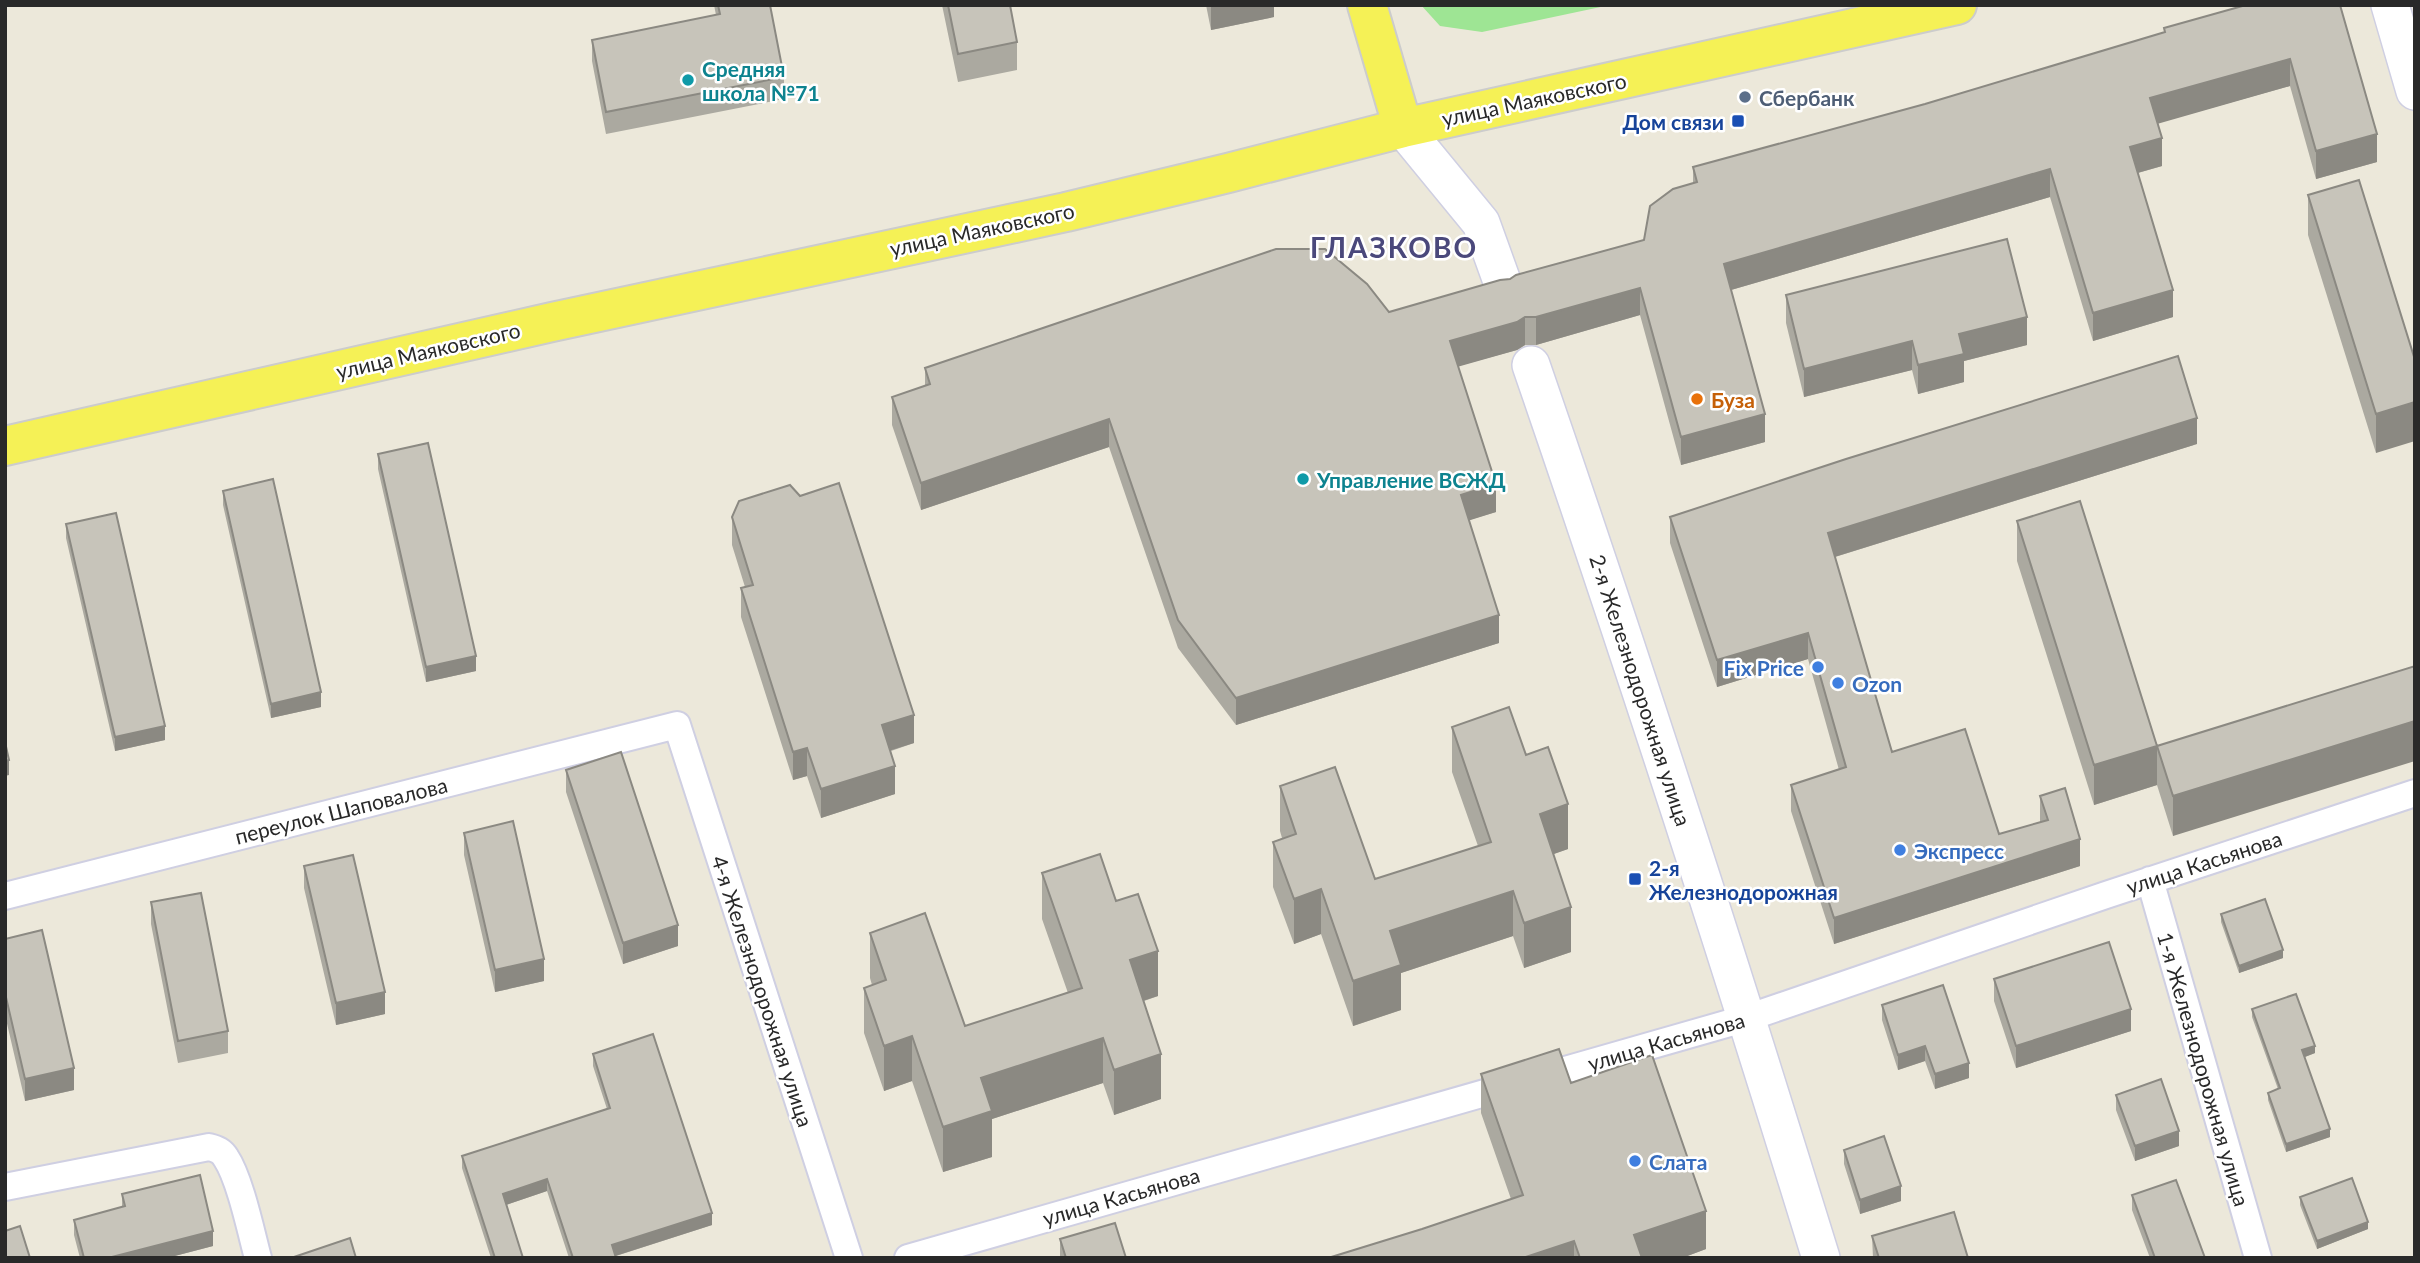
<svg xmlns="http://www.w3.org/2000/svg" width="2420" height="1263" font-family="Lato,sans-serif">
	<rect width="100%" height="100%" fill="#ece8da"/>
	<path fill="#9ee594" d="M1421,5h189l-128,27 -42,-6z"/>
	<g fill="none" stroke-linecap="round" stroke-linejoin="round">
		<g stroke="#cfcfe2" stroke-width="30">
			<path id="street" d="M2150,880l108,378
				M5,896l672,-171 172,533
				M5,1187l204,-40c8,2 13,4 17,11 14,21 25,74 32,100
				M908,1258l839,-240 359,-123 309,-102"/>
		</g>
		<g stroke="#cfcfe2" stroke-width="40">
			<path id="secondary" d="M2390,5l25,86
				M1403,128l78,95 23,64
				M1531,365c102,296 198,594 290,893"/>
		</g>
		<g stroke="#ccc" stroke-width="42">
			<path id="primary" d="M1367,5l36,123
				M5,446l547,-124 514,-110 162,-39 175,-45 554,-123"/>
		</g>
		<use href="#street" stroke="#fff" stroke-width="26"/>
		<use href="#secondary" stroke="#fff" stroke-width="37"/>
		<use href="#primary" stroke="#f5f156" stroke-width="38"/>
	</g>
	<path fill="#aba9a0" d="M714,5h56l14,72v22l-178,35 -14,-73v-21l124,-25z
		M942,5h68l7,37v28l-59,12z
		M1206,5h68v12l-63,13z
		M2246,5l131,157 -61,17 -26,-93 -133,37 5,43 -24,7 35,144 -80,24 -43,-144 -319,93 34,152 -84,23 -41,-150 -104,30h-11l-8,5 -59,16 38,146 -27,8 30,123 -263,82 -58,-77 -69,-201 -188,63 -29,-85v-28l33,-11v-18l464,-56 121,-33 134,-39 49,-57v-16l232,-63 239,-71v-5z
		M2308,195l107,165 -39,93 -68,-218z
		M1786,295l241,50 -63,16v21l-46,12 -6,-24 -108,27 -18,-74z
		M2197,444l-362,113 57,195 107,82 41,-12v-26l40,70 -246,78 -43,-133v-26l48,-15 -31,-111 -91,28 -47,-144v-26z
		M378,454l98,217 -50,11 -48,-213z
		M223,491l98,216 -50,11 -48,-213z
		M732,517l182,226 -23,8 4,43 -74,24 -14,-42 -14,4 -52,-163v-29l4,-1 -13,-42z
		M2017,521l140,225 258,-80 -242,170 -16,-51 -63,20 -77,-244z
		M66,524l99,216 -50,11 -49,-213z
		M1452,727l74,28 42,94 -15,5 18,98 -47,16 -11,-32 -112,37v37l-48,16 -32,-92 -27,10 -21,-57v-45l9,-4 -2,-7v-45l95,93 103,-33 -26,-74z
		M566,770l112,176 -55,18 -57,-172z
		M464,833l80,148 -49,11 -31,-137z
		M304,866l81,148 -49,11 -32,-137z
		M1042,873l74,28 42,95 -14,5 17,98 -47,16 -11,-32 -111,36v38l-49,15 -31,-91 -28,10 -20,-58v-45l8,-3 -2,-7v-45l95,93 103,-33 -26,-74z
		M151,902l77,129v22l-50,10 -27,-139z
		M2221,914l62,44 -44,15 -18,-51z
		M5,939l69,151 -49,11 -20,-86z
		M1994,979l137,52 -115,37 -22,-67z
		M1882,1005l87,73 -34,11 -10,-28 -27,9 -16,-50z
		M2252,1009l63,44 -10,4 25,80 -44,15 -18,-52v-7l10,-4 -26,-72z
		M593,1054l119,171 -96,31v2h-47l-22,-67 -41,14 17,53h-32l-29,-90v-12l145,-47 -14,-43z
		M1481,1074l90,9 135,166 -24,9h-354l94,-29 89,-30 -30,-86z
		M2116,1095l63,51 -44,15 -19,-51z
		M1844,1150l57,51 -41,13 -16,-50z
		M122,1194l91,52 -46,12h-87l-6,-23v-15l48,-13z
		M2132,1195l73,63h-55l-18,-48z
		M2300,1197l68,32 -51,20 -17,-44z
		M1872,1236l96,22h-95z
		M1060,1239l66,19h-66z"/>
	<path fill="#8b8982" d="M1211,5h63v12l-63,13z
		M2290,59v27l-140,40v-28z
		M2377,134v28l-61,17v-28z
		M2162,138v28l-32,9v-28z
		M2050,169v28l-326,95v-28z
		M1640,288v27l-104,30v-28z
		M2173,290v27l-80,24v-28z
		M1525,317v28l-8,5 -67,19v-28z
		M2027,317v28l-63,16v21l-46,12v-29l41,-31z
		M1912,341v29l-108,27v-28z
		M2415,402v39l-39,12v-39z
		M1765,414v28l-84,23v-28z
		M2197,418v26l-369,115v-26z
		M1109,419v28l-188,63v-27z
		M1496,484v28l-35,11v-28z
		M1499,615v28l-263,82v-27z
		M1808,633v26l-91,28v-27z
		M476,656v15l-50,11v-15z
		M321,692v15l-50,11v-14z
		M914,715v28l-32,10v-28z
		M2415,721v40l-242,75v-40z
		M165,726v14l-50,11v-14z
		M2157,746v39l-63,20v-40z
		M807,748v28l-14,4v-28z
		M9,760v15l-4,1v-15z
		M895,766v28l-74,24v-29z
		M1568,804v45l-28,10v-45z
		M2080,839v27l-246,78v-26z
		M1321,889v45l-27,10v-45z
		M1513,891v45l-112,37v37l-48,16v-45l37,-50z
		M1571,907v45l-47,16v-45z
		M678,925v21l-55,18v-21z
		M2283,950v8l-44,15v-7z
		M1158,951v45l-28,9v-45z
		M544,959v22l-49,11v-22z
		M385,992v22l-49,11v-22z
		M2131,1009v22l-115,37v-22z
		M912,1036v45l-28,10v-45z
		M1103,1038v45l-111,36v38l-49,15v-45l38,-49z
		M1925,1046v15l-27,9v-15z
		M2315,1046v7l-13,5v-8z
		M1161,1054v45l-47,16v-45z
		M1969,1063v15l-34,11v-15z
		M74,1068v22l-49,11v-22z
		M2330,1129v8l-44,15v-8z
		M2179,1131v15l-44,15v-15z
		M547,1179v12l-44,15v-12z
		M1901,1186v15l-41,13v-14z
		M1706,1211v38l-24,9h-48v-23z
		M712,1213v12l-100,32v-12z
		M2368,1222v7l-51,20v-8z
		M213,1231v15l-46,12h-59z
		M1574,1241v17h-51z"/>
	<path fill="#c7c4ba" stroke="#8b8982" stroke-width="2" d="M718,5h52l14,72 -178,35 -14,-72 128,-26z
		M948,5h62l7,37 -59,12z
		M2246,5h94l37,129 -61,17 -26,-92 -140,39 12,40 -32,9 43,143 -80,23 -43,-144 -326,95 41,150 -84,23 -41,-149 -104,29h-11l-8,5 -67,19 46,143 -35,11 38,120 -263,83 -58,-78 -69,-201 -188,64 -29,-86 38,-13 -5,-16 351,-119h49l42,35 22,28 111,-32 10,-1 6,-4 128,-35 6,-34 23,-17 24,-7 -4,-15 232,-63 240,-72 -1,-4z
		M2359,180l56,180v42l-39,12 -68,-219z
		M2007,239l20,78 -68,17 5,20 -46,11 -6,-24 -108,28 -18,-74z
		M2178,356l19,62 -369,115 64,219 73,-23 34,105 49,-14 -8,-24 25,-8 15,51 -246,79 -43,-133 55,-18 -38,-134 -91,27 -47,-143 176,-58z
		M428,443l48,213 -50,11 -48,-213z
		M273,479l48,213 -50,12 -48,-213z
		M839,483l75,232 -32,10 13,41 -74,23 -14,-41 -14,4 -52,-164 12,-3 -21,-68 7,-16 51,-16 10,11z
		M2080,501l77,245 -63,19 -77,-244z
		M116,513l49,213 -50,11 -49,-213z
		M2415,666v55l-242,75 -16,-50z
		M1509,707l17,48 22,-8 20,57 -28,10 31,93 -47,16 -11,-32 -123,40 11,34 -48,16 -32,-92 -27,10 -21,-57 23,-8 -16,-48 55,-19 40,112 116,-37 -39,-115z
		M5,742l4,18 -4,1z
		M621,752l57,173 -55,18 -57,-173z
		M513,821l31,138 -49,11 -31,-137z
		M1100,854l16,47 22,-7 20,57 -28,9 31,94 -47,16 -11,-32 -122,40 11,33 -49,16 -31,-91 -28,10 -20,-58 22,-8 -16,-47 55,-20 40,113 117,-38 -40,-115z
		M353,855l32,137 -49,11 -32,-137z
		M201,893l27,138 -50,10 -27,-139z
		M2265,899l18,51 -44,16 -18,-52z
		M42,930l32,138 -49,11 -20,-86v-54z
		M2109,942l22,67 -115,37 -22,-67z
		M1943,985l26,78 -34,11 -10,-28 -27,9 -16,-50z
		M2296,994l19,52 -13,4 28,79 -44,15 -18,-51 12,-5 -28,-79z
		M653,1034l59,179 -100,32 4,13h-43l-26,-79 -44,15 20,64h-28l-33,-102 148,-48 -17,-54z
		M1559,1049l12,34 81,-28 54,156 -72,24 8,23h-62l-6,-17 -51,17h-195l94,-29 101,-34 -42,-121z
		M2161,1079l18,52 -44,15 -19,-51z
		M1884,1136l17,50 -41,14 -16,-50z
		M200,1175l13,56 -105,27h-24l-10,-38 51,-14 -3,-12z
		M2352,1178l16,44 -51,19 -17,-44z
		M2176,1180l29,78h-50l-23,-63z
		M1954,1212l14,46h-89l-7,-22z
		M1115,1223l11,35h-60l-6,-19z
		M20,1226l10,32h-25v-27z
		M350,1238l6,20h-65z"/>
	<g fill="#0f9aa8" stroke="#fff" stroke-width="2.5">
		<circle cx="688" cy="80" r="7"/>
		<circle cx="1303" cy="479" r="7"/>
	</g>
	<circle fill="#5c6f8a" stroke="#fff" stroke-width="2.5" cx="1745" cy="97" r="7"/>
	<g fill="#1a4fb4" stroke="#fff" stroke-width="2.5">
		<rect x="1731" y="114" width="14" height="14" rx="3.5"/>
		<rect x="1628" y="872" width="14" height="14" rx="3.5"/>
	</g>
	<circle fill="#e8710a" stroke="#fff" stroke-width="2.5" cx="1697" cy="399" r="7"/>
	<g fill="#3f7fe0" stroke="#fff" stroke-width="2.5">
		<circle cx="1818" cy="667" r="7"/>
		<circle cx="1838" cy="683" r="7"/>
		<circle cx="1900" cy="850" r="7"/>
		<circle cx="1635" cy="1161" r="7"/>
	</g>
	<g text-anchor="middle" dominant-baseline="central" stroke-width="5" stroke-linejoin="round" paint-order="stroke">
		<g font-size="21" font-weight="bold" fill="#0d838f" stroke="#fff" text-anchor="start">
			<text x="702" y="68">Средняя<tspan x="702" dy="24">школа №71</tspan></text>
			<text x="1317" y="479">Управление ВСЖД</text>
		</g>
		<g font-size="21" font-weight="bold" fill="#4e5e75" stroke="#fff" text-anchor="start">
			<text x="1759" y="97">Сбербанк</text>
		</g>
		<g font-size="21" fill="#292929" stroke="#fff">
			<text transform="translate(1534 99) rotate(-12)">улица Маяковского</text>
			<text transform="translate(982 229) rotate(-12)">улица Маяковского</text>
			<text transform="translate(428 350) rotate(-13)">улица Маяковского</text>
			<text transform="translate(1641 690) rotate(72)">2-я Железнодорожная улица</text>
			<text transform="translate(341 810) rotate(-14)">переулок Шаповалова</text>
			<text transform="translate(2204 862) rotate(-18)">улица Касьянова</text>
			<text transform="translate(763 991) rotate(72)">4-я Железнодорожная улица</text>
			<text transform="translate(1666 1041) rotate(-16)">улица Касьянова</text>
			<text transform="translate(2204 1069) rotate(74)">1-я Железнодорожная улица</text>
			<text transform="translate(1121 1196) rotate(-16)">улица Касьянова</text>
		</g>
		<g font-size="21" font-weight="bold" fill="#164399" stroke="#fff" text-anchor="end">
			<text x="1724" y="121">Дом связи</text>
			<text x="1649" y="867" text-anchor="start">2-я<tspan x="1649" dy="24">Железнодорожная</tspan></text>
		</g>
		<g font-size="21" font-weight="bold" fill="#c56008" stroke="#fff" text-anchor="start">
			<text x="1711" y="399">Буза</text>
		</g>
		<g font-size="21" font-weight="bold" fill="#366cbe" stroke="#fff" text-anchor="start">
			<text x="1804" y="667" text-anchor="end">Fix Price</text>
			<text x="1852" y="683">Ozon</text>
			<text x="1914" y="850">Экспресс</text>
			<text x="1649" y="1161">Слата</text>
		</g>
		<g font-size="28" font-weight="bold" letter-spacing="2" fill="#4a487b" stroke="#fff">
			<text x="1394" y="247">ГЛАЗКОВО</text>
		</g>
	</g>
	<rect width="2420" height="1263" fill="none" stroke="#292929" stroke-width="14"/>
</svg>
